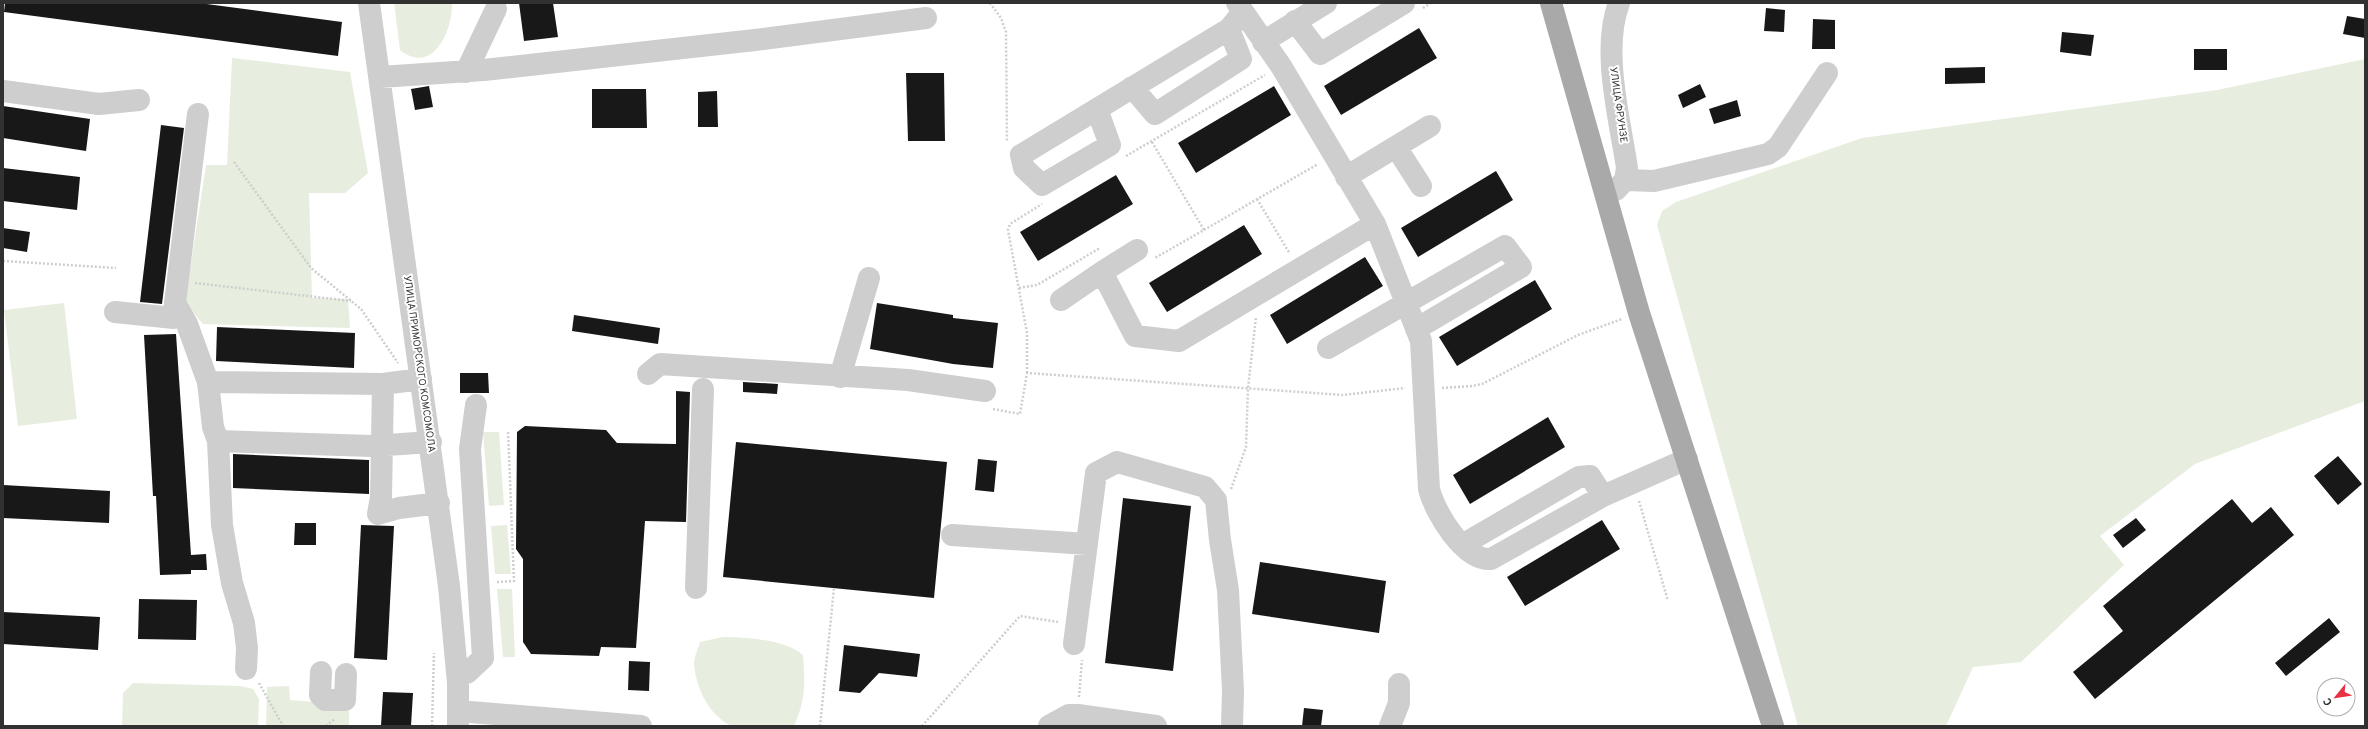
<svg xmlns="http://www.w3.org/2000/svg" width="2368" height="729" font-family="Overpass,sans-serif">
	<rect width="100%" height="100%" fill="#fff"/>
	<path fill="#e7eedf" d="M394,3h58c1,28 -20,73 -52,47z
		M232,58l118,14 18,101 -23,20h-36l3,105 36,1 2,29 -147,-4 -18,-21 21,-138h21z
		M2365,59v342l-170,63 -95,72 24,29 -103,97 -48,5 -27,59h-148l-141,-501 5,-14 14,-9 186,-64 355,-48z
		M64,303l13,116 -59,7 -14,-116z
		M483,432h16l5,73 -15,1z
		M507,525l4,49h-16l-4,-48z
		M497,589h15l3,68h-12z
		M723,637c23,0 63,3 80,18 2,29 3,44 -9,71h-62c-23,-10 -36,-38 -38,-62 0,-7 4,-15 6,-22z
		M133,683l107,3 13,3 6,10 -1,27h-136l1,-33z
		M289,686l1,14 59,5v21h-83l1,-39z"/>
	<path fill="#181818" d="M5,3h194l143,19 -4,34 -334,-44z
		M519,3h34l5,34 -34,4z
		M1766,8l19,2 -1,22 -20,-1z
		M2347,16l18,3v19l-22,-4z
		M1813,19l22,1v29h-23z
		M1419,28l18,30 -96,57 -17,-29z
		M2062,32l32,3 -3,21 -31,-4z
		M2194,49h33v21h-33z
		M1985,67v16l-40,1v-16z
		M906,73h38l1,68h-37z
		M1700,84l6,13 -23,11 -5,-13z
		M429,86l4,21 -18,3 -4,-21z
		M1274,86l17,29 -95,58 -18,-30z
		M592,89h54l1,39h-55z
		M717,91l1,36h-20v-35z
		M1737,100l4,16 -27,8 -5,-15z
		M3,106l87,13 -4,32 -83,-13z
		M161,125l23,3 -22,176 -22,-2z
		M3,168l77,9 -3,33 -74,-9z
		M1496,171l17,29 -95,57 -17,-29z
		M1116,175l17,29 -95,57 -18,-29z
		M1244,225l18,29 -95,58 -18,-29z
		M3,228l27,4 -3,20 -24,-4z
		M1365,257l18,29 -96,58 -17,-29z
		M1535,280l17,29 -95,57 -18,-29z
		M877,303l76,12v3l45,5 -5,45 -40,-4 -83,-15z
		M574,315l86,13 -2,16 -86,-13z
		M217,327l138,6 -1,35 -138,-7z
		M176,334l15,221 15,-1 1,16h-16v4l-31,1 -4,-79h-3l-9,-161z
		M460,373h28l1,20h-29z
		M743,382l35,2 -1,10 -34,-2z
		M676,391l14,1 -4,130 -41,-1 -9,127 -35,-1 -2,9 -68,-2 -8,-12v-83l-7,-10 1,-117 8,-6 81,4 11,13 59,1z
		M1548,417l17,30 -95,57 -17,-29z
		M736,442l211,20 -13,136 -211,-21z
		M233,454l136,6v34l-136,-6z
		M2338,456l24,28 -24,21 -24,-29z
		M978,459l19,2 -3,31 -19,-2z
		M3,485l107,6 -1,32 -106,-5z
		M1123,498l68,8 -18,165 -68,-8z
		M2232,499l20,24 19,-16 23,28 -199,164 -22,-27 50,-41 -20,-25z
		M2136,518l10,12 -23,18 -10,-13z
		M1602,520l18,29 -95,57 -18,-29z
		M295,523h21v22h-22z
		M361,525l33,1 -7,134 -33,-2z
		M1260,562l126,19 -7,52 -127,-19z
		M139,599l58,1 -1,40 -58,-1z
		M3,612l97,5 -2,33 -95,-6z
		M2329,618l11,14 -54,44 -11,-13z
		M844,645l76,9 -3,23 -38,-4 -19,20 -21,-2z
		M629,661l21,1 -1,29 -21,-1z
		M383,692l30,1 -2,33h-30z
		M1304,708l19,2 -2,16h-19z"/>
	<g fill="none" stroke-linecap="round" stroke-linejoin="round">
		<path stroke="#cecece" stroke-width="2.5" stroke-dasharray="2 2" stroke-linecap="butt" d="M990,3l11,15 5,14 1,110
			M1423,8l8,-5
			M1152,142l52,88 -49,28
			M1126,156l139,-81
			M234,162l77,106 50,41 37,54
			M1257,199l33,55
			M1204,230l114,-66
			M3,261l113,7
			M195,283l156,18
			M1019,288l18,-3 63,-37
			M1027,373v-40l-19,-103 2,-6 32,-20
			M1442,388l30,-2 10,-2 96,-49 44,-16
			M993,409l27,5 7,-41 316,22 62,-7
			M1231,489l15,-42 2,-59 8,-71
			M1639,501l29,100
			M497,582l17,-1 -6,-150
			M259,683l24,43
			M1079,697l3,-37
			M326,726l9,-7
			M432,726l2,-73
			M820,726l14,-138
			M922,726l98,-110 38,6"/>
		<path stroke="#cecece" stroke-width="22" d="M369,3l80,583 9,97v43
			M1237,3l44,63 94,158 46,117 8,148c6,24 35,72 62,70l112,-63 84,-37
			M1295,21l25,33 84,-51
			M1263,42l63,-39
			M466,72l30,-63
			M380,77l104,-7 271,-30 171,-22
			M1132,87l23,27 86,-55 -12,-30
			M3,91l96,13 40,-4
			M1097,109l13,36 -68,40 -18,-17 -3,-13 208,-126 13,-16
			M198,114l-23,189 12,21 21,58
			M1396,147l25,39
			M1346,177l84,-51
			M1625,180l29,1 114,-27 10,-7 49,-74
			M1616,190l9,-10 2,-12c-7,-48 -26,-118 -8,-165
			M1102,272l35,-22
			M1061,300l41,-28 33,64 44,5 196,-117
			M115,312l59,6 1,-15
			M1328,348l177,-102 16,21 -105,62
			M648,374l12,-10 248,16 77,11
			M840,377l29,-99
			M421,379l-38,5 -175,-2 5,45 5,14 154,5 59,-4
			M383,384l-2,113 -3,17 21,-6 40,-5
			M218,441l4,84 10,58 12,40 3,25 -1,21
			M952,535l135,9
			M1462,545l117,-68 11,-1 13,20
			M696,588l7,-199
			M1074,644l22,-171 21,-11 88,25 11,13 4,40 8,50 5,101 -1,35
			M321,672l-1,23 5,5h20l1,-26
			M457,673h10l16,-15 -13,-209 6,-44
			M458,711l183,15
			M1049,726l20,-11h9l78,11
			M1390,726l9,-23v-19"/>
		<path stroke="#a9a9a9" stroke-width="22" d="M1551,3l88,310 134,413"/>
	</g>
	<g text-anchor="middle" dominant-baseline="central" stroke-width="4" stroke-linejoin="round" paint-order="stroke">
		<g font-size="10" fill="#313131" stroke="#fff">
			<text transform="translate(1618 105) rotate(82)">УЛИЦА ФРУНЗЕ</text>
			<text transform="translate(419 364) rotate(82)">УЛИЦА ПРИМОРСКОГО КОМСОМОЛА</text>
		</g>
	</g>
	<rect width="2368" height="729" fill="none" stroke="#313131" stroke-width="8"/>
	<g transform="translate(2336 697) rotate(240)"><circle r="19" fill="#ffffff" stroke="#adadad"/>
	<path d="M0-3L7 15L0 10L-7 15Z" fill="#e83243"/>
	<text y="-6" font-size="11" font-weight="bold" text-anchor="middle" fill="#313131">С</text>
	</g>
</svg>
